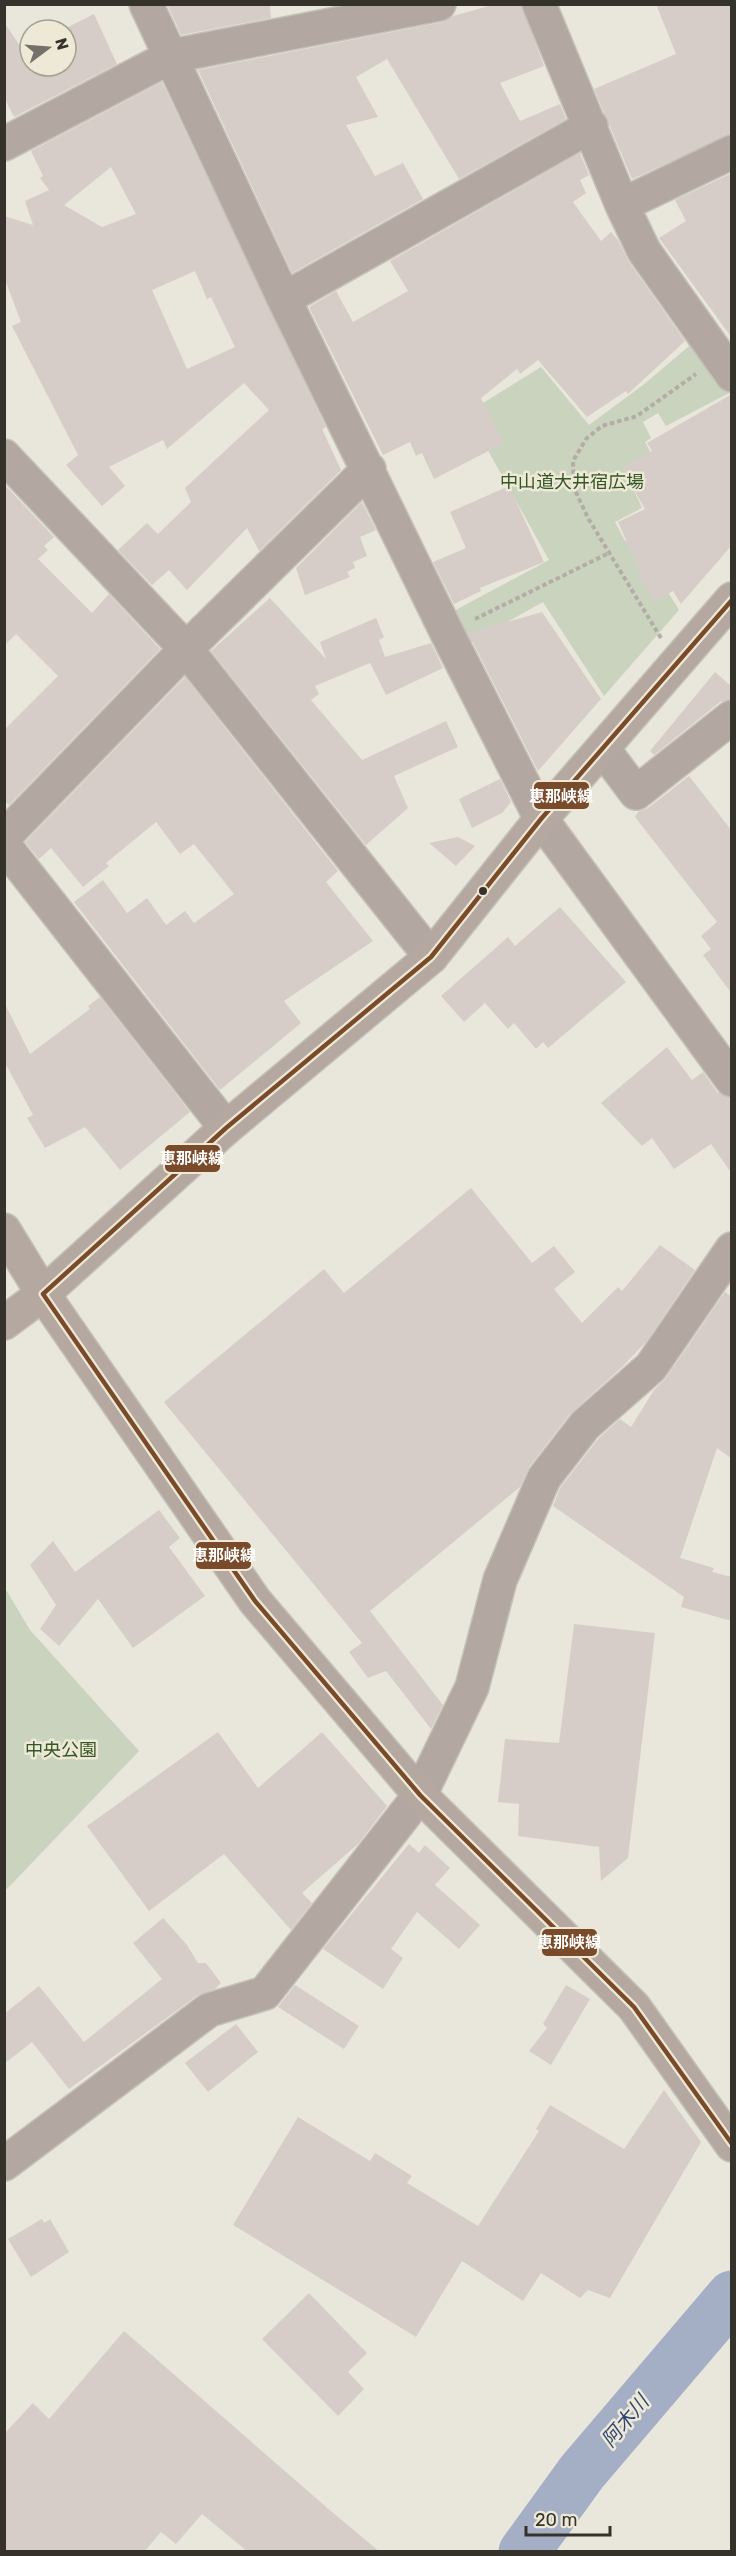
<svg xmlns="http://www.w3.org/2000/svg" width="736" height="2556" font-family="Rubik,'Noto Sans JP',sans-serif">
	<rect width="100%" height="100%" fill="#e9e6dc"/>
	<path fill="#c9d3be" d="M694,342l37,50 -65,34 -8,-13 -15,9 8,16 -6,4 16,29 -28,17 9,20 -27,14 10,19 9,-4 45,73 -75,86 -61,-94 -77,43 -16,-32 99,-53 -82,-147 74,-46 48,58 54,-40z
		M5,1588l25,42 109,121 -134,140z"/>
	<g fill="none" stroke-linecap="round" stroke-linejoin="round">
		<path stroke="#a4afc5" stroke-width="51" d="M524,2552l58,-80 150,-176"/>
	</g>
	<path fill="#d7cdc8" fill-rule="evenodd" d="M167,4h103l1,14 -90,17z
		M496,4h25l23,62 -44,17 20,38 40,-17 6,15 -107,60 -72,-120 -31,18 22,40 -32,8 29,51 28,-13 20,36 -131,74 -94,-203 245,-48 10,-6z
		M656,4h76v130l-100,45 -38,-90 82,-35z
		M94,14l23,50 -103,53 -10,-20v-75l18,27 8,-3v20h36v-36h-4z
		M162,82l164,345 -4,2 19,41 -82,81 -12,-23 -60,62 -18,-20 -17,15 -34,-35 29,-27 11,11 33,-32 -6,-14 84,-78 -25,-27 -77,66 -4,-9 -54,27 16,19 -23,20 -36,-41 12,-10 -66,-129 9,-4 -17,-45v-61l29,9 -8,-24 24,-11 -9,-12 3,-2 -12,-25zM111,167l25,47 -34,13 -38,-22zM195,271l12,28 4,-2 24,50 -48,22 -35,-79z
		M580,153l9,22 -9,5 6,13 -13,9 28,39 10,-9 7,8 11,22 56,79 -57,53 -2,-3 -39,26 -49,-57 -18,14 -3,-5 -36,29 23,45 -70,36 -12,-26 -6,3 -6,-14 -27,13 -74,-148 27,-16 17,31 55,-31 -18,-30z
		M732,173v165l-73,-100 27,-17 -11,-21z
		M732,394v151l-51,59 -8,-13 -19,11 -16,-26 3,-2 -23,-52 27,-13 -23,-40 30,-18 -5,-8z
		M4,484l50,53 -10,9 4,4 -10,9 54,54 17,-19 51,55 -151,156 -5,-5v-70l54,-54 -42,-42 -12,12z
		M509,486l35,76 -64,26 1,3 -27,13 -21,-42 33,-14 -16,-36z
		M362,502l14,28 -16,7 7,19 -14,6 2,6 -8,4 3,5 -45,18 -9,-27z
		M270,598l56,61 -6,-17 56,-24 8,19 -5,3 6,17 46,-14 12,25 -57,27 -16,-32 -55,23 4,8 -8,6 51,60 84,-39 12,26 -64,29 14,32 -42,37 -155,-194z
		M542,612l59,87 -63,72 -70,-138z
		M715,672l17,15v12l-12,3 -66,53 -4,-4z
		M185,677l153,194 -12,11 47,59 -89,60 17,22 -81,67 -146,-188 29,-22 24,33 20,-15 19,27 19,-14 9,12 40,-29 -40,-50 -14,10 -24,-32 -50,41 3,3 -26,21 -32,-39 -12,11 -14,-17z
		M689,776l43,55v163l-29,-39 8,-6 -10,-13 16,-14 -82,-105 3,-5 10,-4z
		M500,779l11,23 -9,11 -30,15 -13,-29z
		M458,837l17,9 -19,20 -27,-23z
		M560,907l66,75 -78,66 -5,-6 -7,7 -22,-26 -6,6 -23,-26 -21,19 -23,-26 67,-59 7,9z
		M100,997l90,115 -70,58 -35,-43 -40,21 -18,-30 6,-3 -29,-54v-59l26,52 60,-45 -2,-3z
		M667,1047l25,33 11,-8 14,20 15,6v76l-21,-30 -37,25 -22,-31 -10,8 -41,-43z
		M471,1188l61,75 22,-17 21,26 -21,17 28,34 36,-36 4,4 38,-46 35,25 -49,72 -24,25 -52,47 -41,53 -9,20 -150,124 73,94 -12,24 -45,-58 -18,7 -19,-26 13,-9 -198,-241 160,-133 20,24z
		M725,1292l7,5v162l-15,-11 -37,110 34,10 -2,4 20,5v44l-51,-14 3,-10 -131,-91 7,-18 39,-50 21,-19 11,8 23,-37 12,-12z
		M159,1510l21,28 -11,9 36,49 -72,52 -35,-49 -39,47 -19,-17 16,-24 -26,-40 23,-24 22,31z
		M574,1624l81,9 -27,225 -27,23 -2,-34 -81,-11 1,-32 -21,-2 7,-63 54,4z
		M218,1732l40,56 64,-56 65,74 -28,37 -57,50 10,10 -21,27 -67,-76 -75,57 -62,-85z
		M409,1844l10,9 6,-8 25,23 -15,17 45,40 -21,24 -42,-37 -26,37 12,9 -20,31 -60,-40z
		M163,1918l24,27 11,18h8l15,20 -6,6 -17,6 -129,94 -37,-47 -28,22v-50l35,-28 45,56 78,-63 -29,-36z
		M295,1985l64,41 -15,23 -66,-42z
		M566,1985l24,14 -39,66 -22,-14 18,-23 -4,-4z
		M236,2024l22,28 -50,40 -23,-29z
		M664,2090l37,52 -91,156 -22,-8 -8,8 -39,-25 -18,28 -61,-40 -46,76 -183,-112 65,-108 72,44 5,-8 37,23 -5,7 71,43 61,-95 -3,-2 14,-24 74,44z
		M42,2219l2,4 6,-4 19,33 -38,25 -23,-38z
		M309,2293l58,60 -19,19 16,17 -26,27 -76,-77z
		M124,2331l208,181 48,40h-132l-46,-38 -26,30 -15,-12 -17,20h-140v-118l29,-31 16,16z"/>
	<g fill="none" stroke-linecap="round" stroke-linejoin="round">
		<g stroke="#c4c1b9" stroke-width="36">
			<path id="minor" d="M146,4l138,295 164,336 93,184 191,261
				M539,4l83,201 22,46 88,124
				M4,144l168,-88 267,-52
				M622,205l110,-53
				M284,299l307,-173
				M4,456l182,193 245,308
				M603,749l33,44 96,-76
				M4,837l182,-188 183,-180
				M4,845l222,283
				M4,2164l205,-154 56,-17 155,-198 52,-108 28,-107 44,-102 41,-53 66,-58 81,-118"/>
		</g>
		<g stroke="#c4c1b9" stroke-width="36">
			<path id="major" d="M4,1230l39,64 212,307 165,194 214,212 98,138
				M4,1323l39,-29 183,-166 205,-171 110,-138 191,-220"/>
		</g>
		<path stroke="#b4aca6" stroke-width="4" stroke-dasharray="4.5 3" stroke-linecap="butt" d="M475,619l134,-66
			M661,638l-73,-120 -14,-30 -1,-27 13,-22 16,-13 35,-10 59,-42"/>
		<use href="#minor" stroke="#b3a7a2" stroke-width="33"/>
		<use href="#major" stroke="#b4a8a0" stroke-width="33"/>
		<g stroke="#eee9d7" stroke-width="9">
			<path id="bus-1" d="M732,600l-191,219 -110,138 -205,171 -183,166 212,307 165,194 214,212 98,137"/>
		</g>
		<use href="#bus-1" stroke="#7a4b2a" stroke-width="4.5"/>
	</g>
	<circle fill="#34322b" stroke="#eee9d7" stroke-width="2" cx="483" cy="891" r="5"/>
	<g text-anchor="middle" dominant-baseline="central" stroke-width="5" stroke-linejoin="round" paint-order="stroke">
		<g font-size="18" fill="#335625" stroke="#eee9d7">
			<text x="572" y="482">中山道大井宿広場</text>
			<text x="61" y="1750">中央公園</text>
		</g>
		<g font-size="20" font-style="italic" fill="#2e4473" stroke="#eee9d7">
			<text transform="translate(625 2421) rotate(-50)">阿木川</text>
		</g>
	</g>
	<g stroke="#eee9d7" stroke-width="2">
		<rect x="533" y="781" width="57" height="29" rx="6" fill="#7a4b2a"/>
		<rect x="164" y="1144" width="57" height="29" rx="6" fill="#7a4b2a"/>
		<rect x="195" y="1541" width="57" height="29" rx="6" fill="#7a4b2a"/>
		<rect x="541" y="1928" width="57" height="29" rx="6" fill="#7a4b2a"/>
	</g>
	<g font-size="16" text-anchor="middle" font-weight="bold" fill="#fff">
		<text x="561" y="802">恵那峡線</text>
		<text x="192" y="1164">恵那峡線</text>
		<text x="224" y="1561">恵那峡線</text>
		<text x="569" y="1948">恵那峡線</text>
	</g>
	<rect width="736" height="2556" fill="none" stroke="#34322b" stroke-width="12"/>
	<g transform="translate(48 48) rotate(74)"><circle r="28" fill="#eee9d7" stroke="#a4a092" stroke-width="1.5"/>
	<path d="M0-4.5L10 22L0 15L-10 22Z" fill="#737169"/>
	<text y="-9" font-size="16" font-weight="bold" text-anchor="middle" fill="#34322b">N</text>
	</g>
	<path d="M526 2526v9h84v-9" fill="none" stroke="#34322b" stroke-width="3"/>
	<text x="535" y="2526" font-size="18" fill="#34322b" stroke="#eee9d7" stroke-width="4.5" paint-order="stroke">20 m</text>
</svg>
